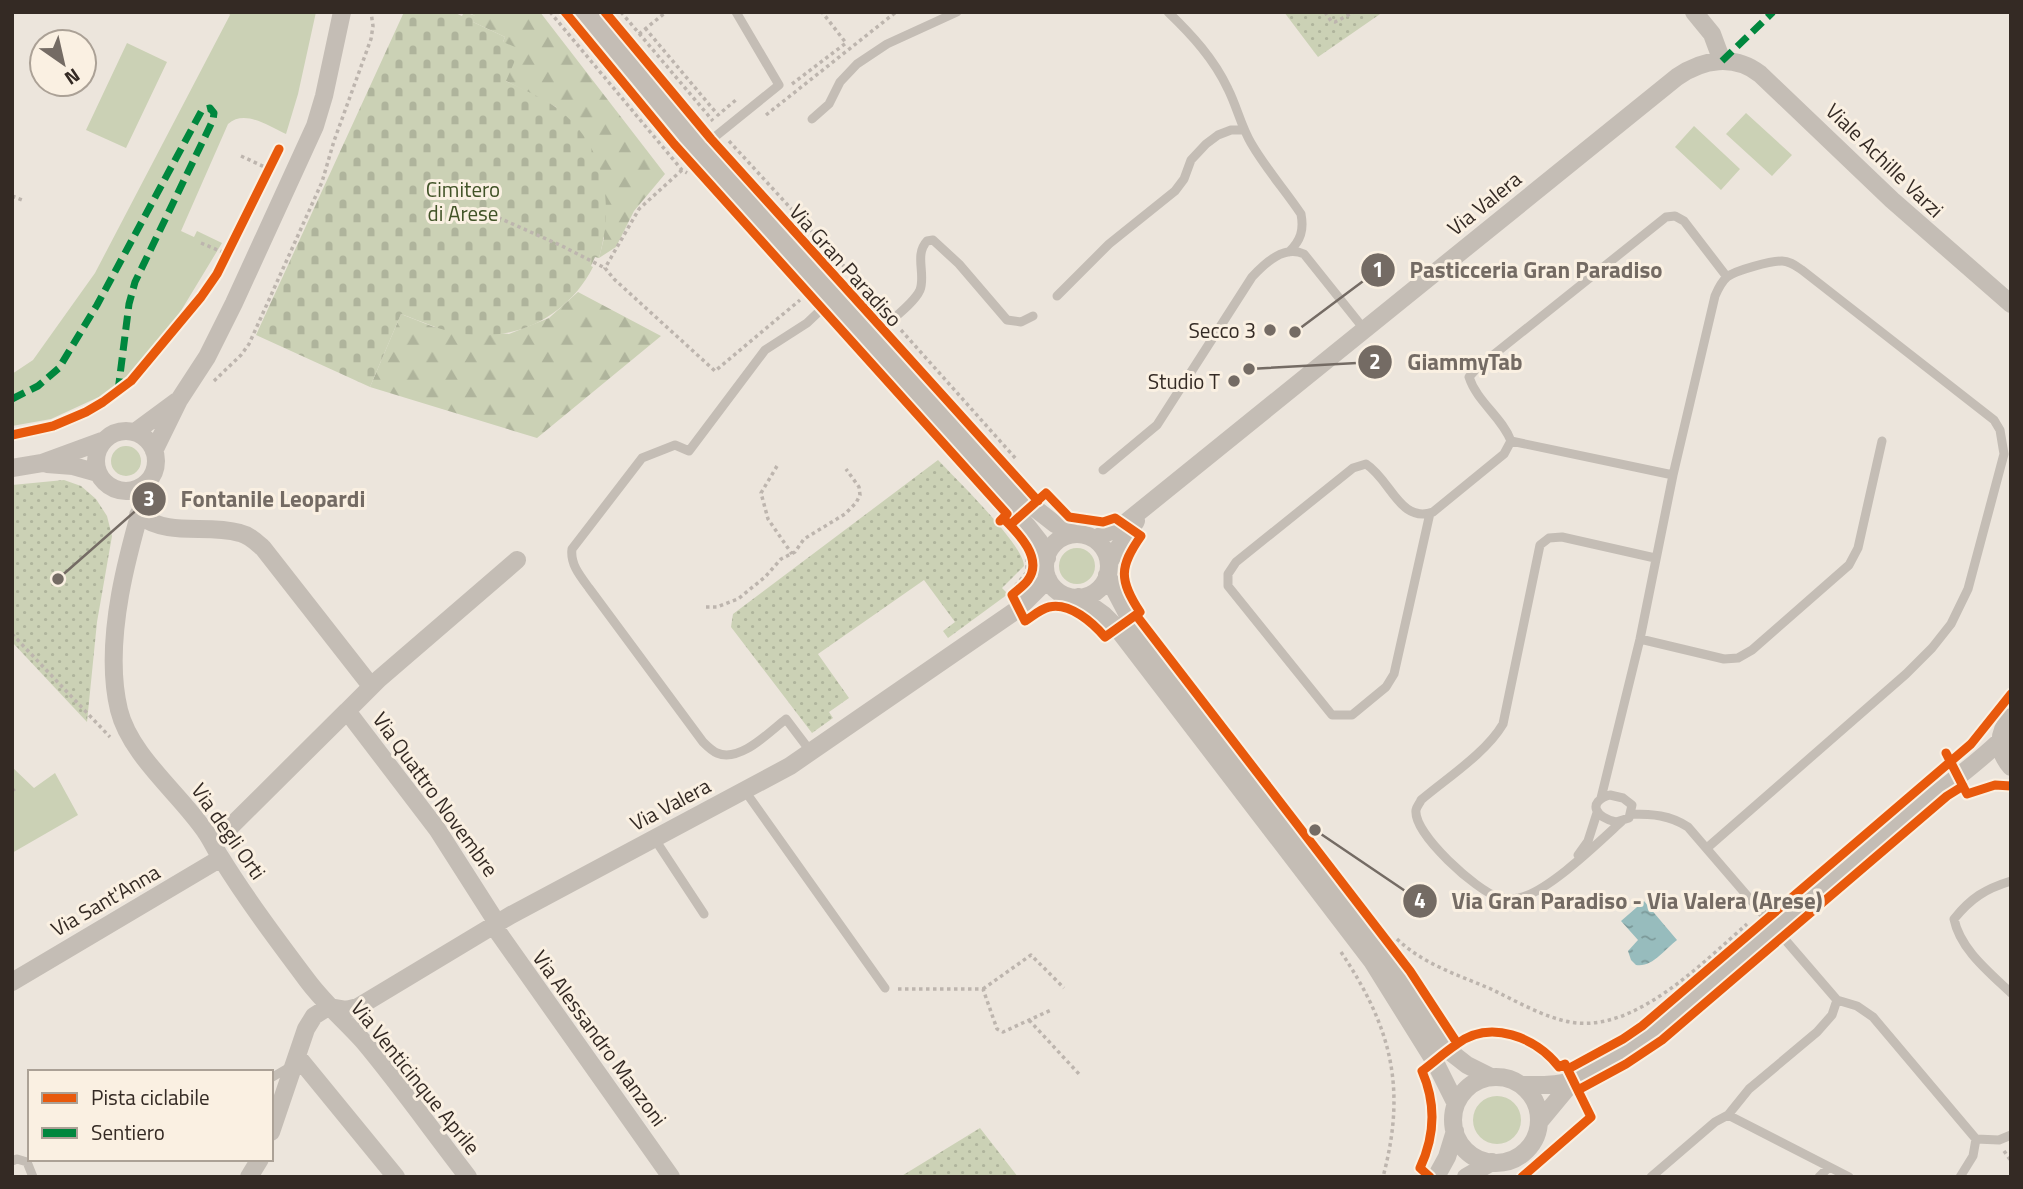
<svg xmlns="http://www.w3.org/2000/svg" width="2023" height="1189" font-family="'Titillium Web',sans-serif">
	<defs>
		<pattern id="forest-firs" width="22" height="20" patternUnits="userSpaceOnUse" patternTransform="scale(1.75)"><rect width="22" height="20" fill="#cbd1b5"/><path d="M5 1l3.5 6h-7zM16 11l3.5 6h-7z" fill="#afb49c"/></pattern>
		<pattern id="cemetery-stones" width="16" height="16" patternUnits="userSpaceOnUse" patternTransform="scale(1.75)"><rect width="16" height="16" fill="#cbd1b5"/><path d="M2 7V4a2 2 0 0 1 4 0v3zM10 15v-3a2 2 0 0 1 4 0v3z" fill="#afb49c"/></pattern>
		<pattern id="park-dots" width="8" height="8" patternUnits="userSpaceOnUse" patternTransform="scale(1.75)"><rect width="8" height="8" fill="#cbd1b5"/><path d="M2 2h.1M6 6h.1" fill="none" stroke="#afb49c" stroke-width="1.8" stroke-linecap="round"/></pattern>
		<pattern id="water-ripples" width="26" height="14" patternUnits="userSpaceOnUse" patternTransform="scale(1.75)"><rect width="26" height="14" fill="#97bcbd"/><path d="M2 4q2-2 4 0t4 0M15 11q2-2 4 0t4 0" fill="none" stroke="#7c9999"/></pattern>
	</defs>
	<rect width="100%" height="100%" fill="#ece5dc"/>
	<path fill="#cbd1b5" d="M228,12h88l-18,82 -12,40c-18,-8 -41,-25 -58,-10l-47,107 13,6 3,-6 25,12 -46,76 -35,48 -40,29 -50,23 -39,7v-52l21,-14 62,-87 135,-258z
		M127,43l40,19 -41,86 -40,-18z
		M1746,113l46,42 -20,21 -46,-42z
		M1694,126l46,43 -19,21 -46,-43z
		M111 461a15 15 0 1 1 30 0a15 15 0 1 1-30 0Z
		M1059 566a18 18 0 1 1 36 0a18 18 0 1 1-36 0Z
		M12,767l22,21 21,-15 23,42 -66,38z
		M1473 1120a24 24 0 1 1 48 0a24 24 0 1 1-48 0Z"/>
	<path fill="url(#forest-firs)" d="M468,12h72l125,162 -31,37 -18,36 -17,11 5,-20 -48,-131 -50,-26 -3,-39 2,-5 -32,-15 2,-6z
		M578,292l83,44 -124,102 -167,-51 31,-73 33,13 75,7 40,-16z"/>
	<path fill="url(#cemetery-stones)" d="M404,12h49l9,4 2,-4 12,4 -3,6 32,15 -2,5 17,7 -14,32c16,8 33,15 48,25 51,37 61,95 45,152l-4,-1 -4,9 2,1c-25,49 -76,75 -131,67 -21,-3 -41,-13 -61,-20l-31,73 -114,-52z"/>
	<path fill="url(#park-dots)" d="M1284,12h99l-65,45z
		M938,460c17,18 86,85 86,106l-22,22 6,6 -60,44 -5,-7 12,-9 -31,-42 -106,74 31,44 -20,14 4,6 -21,15 -81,-106 2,-13z
		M64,480l17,6 15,13 11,17 5,20 -15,86 -10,100 -75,-80v-157z
		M980,1128l38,49h-118z"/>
	<path fill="url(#water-ripples)" d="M1644,901l33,39c-12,9 -25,28 -41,25l-5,-5 -3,-9 10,-11 -17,-19z"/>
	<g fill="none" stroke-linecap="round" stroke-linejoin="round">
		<path stroke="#bdb5ae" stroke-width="3.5" stroke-dasharray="3.5 3.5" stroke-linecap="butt" d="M550,12l132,158 5,3
			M621,12l92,109
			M1325,12l6,9 4,1 19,-10
			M645,28l73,87 19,-16
			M639,34l27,-22
			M792,84l54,-41 -24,-31
			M766,115l130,-103
			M729,141l156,170
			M241,156l28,13
			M682,170l-43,39 -34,59 9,11 101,92 85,-71
			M12,196l13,5
			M479,209l83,37 43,22
			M201,243l26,11
			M901,330l116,130
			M214,381l27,-26 8,-11 73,-162 12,-41 37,-102 2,-13 -2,-14
			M777,466l-16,27 7,26 24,35
			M1011,591l16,-19v-13
			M706,607h11l21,-8 27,-22 16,-18 14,-7 9,-13 41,-25 11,-11 4,-8 -1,-8 -13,-18
			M12,634l98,103
			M12,791l5,-4
			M1397,939c26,25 61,36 94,50 25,12 52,28 79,33 64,12 132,-59 177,-98
			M1341,952c50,75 66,135 42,225
			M898,989h85l14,40 6,3 48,-22
			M983,989l48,-34 33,33
			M1029,1020l50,54
			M2004,1151l7,10"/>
		<path stroke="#c4bdb5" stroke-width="9" d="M1168,12c24,23 46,47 60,77 9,18 13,37 23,54 15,26 34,47 50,71 3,16 0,26 -12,38
			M812,119l17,-15 11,-22 17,-18 30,-20 70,-32
			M706,144l73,-59 -43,-73
			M1057,296l52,-52 66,-53 9,-12 7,-19 15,-16 12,-9 13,-5h12
			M877,333c11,-11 37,-29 43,-43 6,-16 -6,-35 7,-49l6,-1 26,24 48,56 14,2 12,-6
			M1511,441l162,34
			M1103,470l54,-45 95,-148c13,-14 32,-32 52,-23l60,75
			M1430,513l-36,161 -8,13 -34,28h-20l-104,-129v-12l8,-12 117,-94 13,-4c25,16 34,60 67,48l71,-58 7,-13c-9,-24 -34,-39 -42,-64l8,-9 189,-151 9,-1 9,5 43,56
			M1640,639l84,20 14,-1 14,-8 97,-85 9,-17 24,-107
			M811,752l-25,-33c-17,13 -46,44 -69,34 -5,-2 -10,-7 -14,-11l-114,-154c-9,-12 -19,-24 -17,-39l70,-91 33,-13 14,6 76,-101 42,-27 20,-19
			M745,791l140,197
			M1610,795l13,3 9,7 -3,13 -13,4c-20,-4 -30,-20 -6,-27z
			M1601,798l39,-159 33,-164 42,-179c3,-7 6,-14 12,-19 9,-7 44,-16 55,-16 8,0 14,5 20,9l192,150 6,10 4,24 -36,135 -17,35 -19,24 -26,26 -199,174
			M1631,814c21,0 39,1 57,13l149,173 20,6 16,11 103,122 23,1 12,-5
			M1622,821c-23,21 -74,71 -103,77 -6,1 -16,1 -21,-1 -21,-6 -85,-63 -82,-87 1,-4 4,-7 5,-10 26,-22 65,-47 82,-76l37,-179 9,-7 13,-1 93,21
			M654,838l50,76
			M1578,855l10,-14 9,-28
			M2011,881c-26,8 -40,17 -57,38 6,30 35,53 57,74
			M271,1078l22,-13
			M1728,1115l121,62
			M12,1161l5,-2 10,3 6,15
			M1651,1177l64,-55 13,-7 21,-26 68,-57 15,-17 5,-15
			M1819,1177l9,-9
			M1960,1177l13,-21 3,-17"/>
		<path stroke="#c4bdb5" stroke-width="18" d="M577,12l124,149 327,366 11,14 8,17
			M595,12l111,132 326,362 23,18 20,10
			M1694,12l18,22 10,27
			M96 461a30 30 0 1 1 60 0a30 30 0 1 1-60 0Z
			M135,432l42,-31
			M154,451l25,-51 28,-43 27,-54 81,-177 9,-30 18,-84
			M47,464l26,2 25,7
			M12,468l30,-5 60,-22
			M149,481c-20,67 -47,159 -30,229 11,45 60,83 86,121 6,8 10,18 16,27 26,42 56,82 86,122 17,23 38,41 57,62 36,43 69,90 104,135
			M138,515c34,23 66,8 102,18 9,2 16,9 23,15l108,138
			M1045 566a32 32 0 1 1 64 0a32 32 0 1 1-64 0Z
			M1095,539l29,-15 553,-447c26,-18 57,-23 83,-3l132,126 119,104
			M1109,562l27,-41
			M1107,575l23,44 254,333 65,99 18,14 24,12
			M1079,597l25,18 13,13 255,333 63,101 21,42
			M347,711l32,-32 138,-119
			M2011,717c-14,16 -14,34 0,50
			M213,844l134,-133 90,118 60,94
			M493,925l178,252
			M12,982l209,-124
			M328,1007l18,3 12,-3 153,-92 279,-149 228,-157 30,-30
			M297,1056l99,121
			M1453 1120a43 43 0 1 1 86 0a43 43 0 1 1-86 0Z
			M1522,1085c16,0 34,1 50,-4 23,-7 56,-31 76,-45 77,-66 154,-133 232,-198 39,-33 82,-61 120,-97
			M1539,1122l34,-41
			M271,1132l35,-103 8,-13 14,-9
			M249,1177l11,-18
			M1436,1177l11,-20 8,-26
			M1466,1177l26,-15"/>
		<path stroke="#00873e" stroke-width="7" stroke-dasharray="14 7" stroke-linecap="butt" d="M1722,61l51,-49
			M12,399l26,-13 21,-18 38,-63 105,-195 8,-2 4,5 -1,7 -78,162 -6,22 -11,87"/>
		<g stroke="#faf0e2" stroke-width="13">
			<path id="cycleway" d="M565,12l109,132 333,370 -7,7
				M605,12l106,127 327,362
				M12,435l41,-9 33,-14 17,-10 28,-21 70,-84 16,-23 62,-125
				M1003,518c14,14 41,40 25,62 -4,6 -11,10 -16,15l13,26c7,-4 15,-12 24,-14 21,-5 44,16 56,30l35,-25c-21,-32 -21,-45 1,-76l-26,-18 -12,4 -34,-5 -23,-24 -36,32
				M1136,615l274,356 47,72
				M1946,753l21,41 28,-9 16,1
				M1568,1069l55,-30 19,-13 329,-282 40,-50
				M1578,1090l48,-26 36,-24 285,-244 16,-10
				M1430,1177l-10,-9c15,-32 16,-65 2,-97 12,-9 23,-19 35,-27 33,-25 79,-7 102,23l6,-3 26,53 -69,60"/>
		</g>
		<use href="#cycleway" stroke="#e8590c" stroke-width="9"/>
	</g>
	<g fill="#746b64" stroke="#faf0e2" stroke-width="2.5">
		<circle cx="1270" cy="330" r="7"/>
		<circle cx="1234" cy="381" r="7"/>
	</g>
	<g text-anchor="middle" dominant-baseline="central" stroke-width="6" stroke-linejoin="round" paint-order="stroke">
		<g font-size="21" fill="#342a24" stroke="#faf0e2">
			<text transform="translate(1885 160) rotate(44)">Viale Achille Varzi</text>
			<text transform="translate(1484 203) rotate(-39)">Via Valera</text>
			<text transform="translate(846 265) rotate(48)">Via Gran Paradiso</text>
			<text transform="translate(436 794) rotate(54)">Via Quattro Novembre</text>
			<text transform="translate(670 804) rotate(-28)">Via Valera</text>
			<text transform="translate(229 831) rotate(55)">Via degli Orti</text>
			<text transform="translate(105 900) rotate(-30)">Via Sant'Anna</text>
			<text transform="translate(600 1038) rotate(54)">Via Alessandro Manzoni</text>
			<text transform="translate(416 1077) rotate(51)">Via Venticinque Aprile</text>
		</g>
		<g font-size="21" fill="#415327" stroke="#faf0e2">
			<text x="463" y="189">Cimitero<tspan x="463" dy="24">di Arese</tspan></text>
		</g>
		<g font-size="21" fill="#342a24" stroke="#faf0e2" text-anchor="end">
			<text x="1256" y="330">Secco 3</text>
			<text x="1220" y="381">Studio T</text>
		</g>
	</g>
	<path fill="none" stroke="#746b64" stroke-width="2.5" d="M1295 332L1378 270M1249 369L1375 362M58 579L149 499M1315 830L1420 901"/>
	<g fill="#746b64" stroke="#faf0e2" stroke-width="2.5">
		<circle cx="1295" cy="332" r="7"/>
		<circle cx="1249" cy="369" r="7"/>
		<circle cx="58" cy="579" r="7"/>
		<circle cx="1315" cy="830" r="7"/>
		<circle cx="1378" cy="270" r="18"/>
		<circle cx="1375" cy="362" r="18"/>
		<circle cx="149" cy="499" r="18"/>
		<circle cx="1420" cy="901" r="18"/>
	</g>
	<g font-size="21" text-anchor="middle" font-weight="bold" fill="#fff">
		<text x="1378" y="277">1</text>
		<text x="1375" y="369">2</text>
		<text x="149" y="506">3</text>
		<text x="1420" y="908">4</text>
	</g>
	<g font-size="23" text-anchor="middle" font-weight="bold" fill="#746b64" stroke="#faf0e2" stroke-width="6" stroke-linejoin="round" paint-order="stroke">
		<text x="1536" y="278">Pasticceria Gran Paradiso</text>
		<text x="1465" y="370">GiammyTab</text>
		<text x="273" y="507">Fontanile Leopardi</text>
		<text x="1637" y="909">Via Gran Paradiso - Via Valera (Arese)</text>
	</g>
	<rect width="2023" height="1189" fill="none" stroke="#342a24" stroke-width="28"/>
	<rect x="28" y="1070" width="245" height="91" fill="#faf0e2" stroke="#aba196" stroke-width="2"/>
	<rect x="42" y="1093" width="35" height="10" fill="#e8590c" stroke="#aba196" stroke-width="2"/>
	<text x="91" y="1105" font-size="21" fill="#342a24">Pista ciclabile</text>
	<rect x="42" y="1128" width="35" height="10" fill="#00873e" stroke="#aba196" stroke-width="2"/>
	<text x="91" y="1140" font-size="21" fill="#342a24">Sentiero</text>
	<g transform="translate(63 63) rotate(146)"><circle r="33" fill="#faf0e2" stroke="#aba196" stroke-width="2"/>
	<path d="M0-5L12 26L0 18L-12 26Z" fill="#746b64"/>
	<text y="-10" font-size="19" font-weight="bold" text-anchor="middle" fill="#342a24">N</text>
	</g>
</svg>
